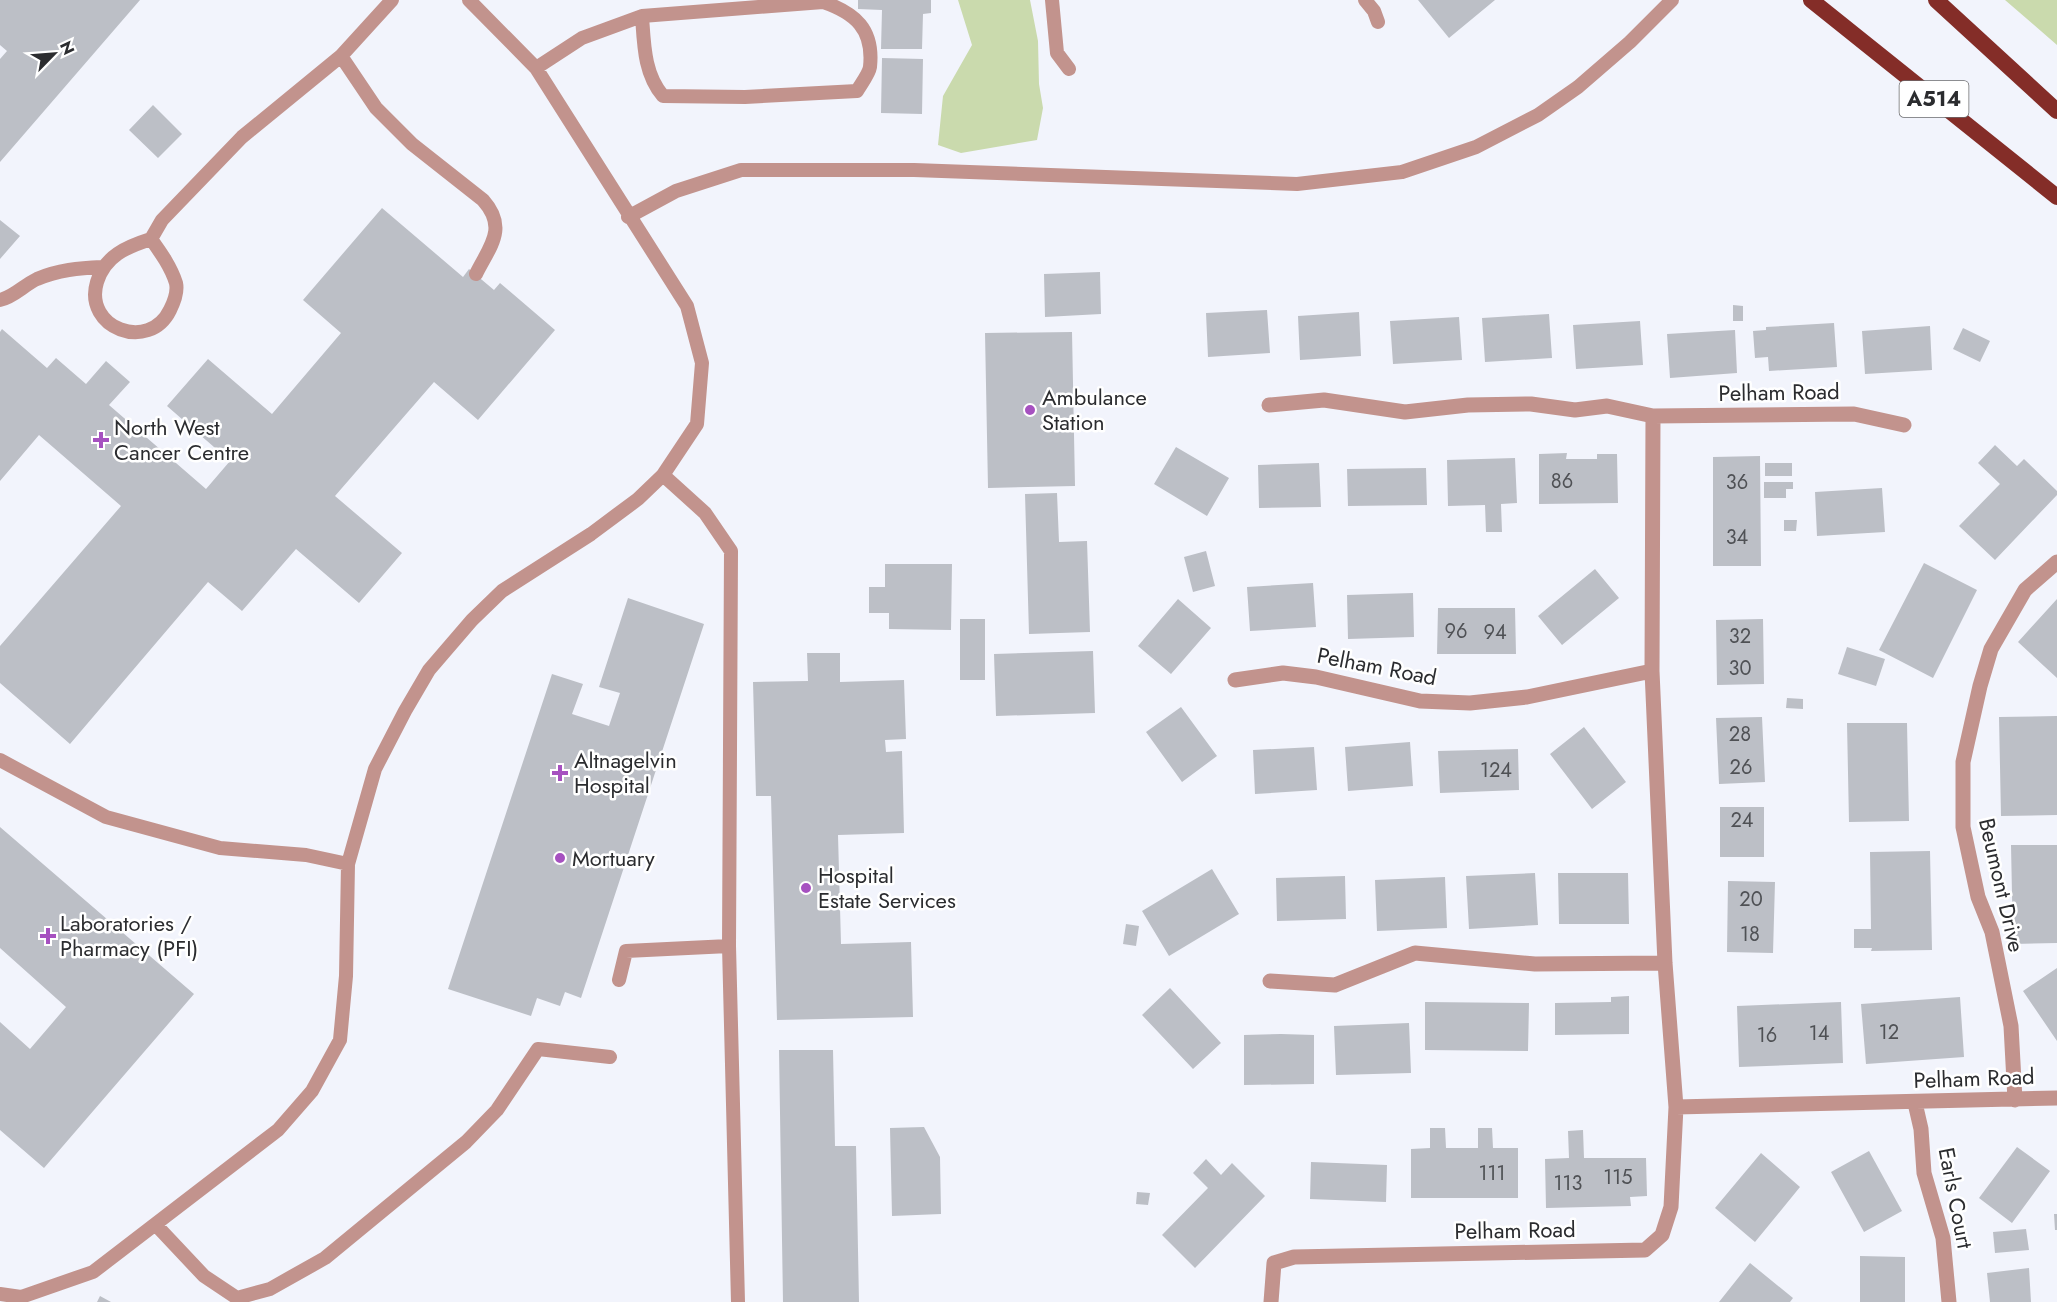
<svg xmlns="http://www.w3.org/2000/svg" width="2057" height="1302" font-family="Jost,sans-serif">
	<rect width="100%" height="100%" fill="#f2f4fc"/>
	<path fill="#cadaad" d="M958,0h72l8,41 1,43 4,24 -6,32 -76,13 -23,-8 5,-49 29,-51z
		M2005,0h52v45z"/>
	<path fill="#bcbfc6" d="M0,0h140l-140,162v-103l7,-8 -7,-6z
		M858,0h73v13l-8,1 -1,35h-41l1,-39 -24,-1z
		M1418,0h77l-46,38z
		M882,58l41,1 -1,55 -41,-1z
		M153,105l29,29 -24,24 -29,-28z
		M382,208l81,69 6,-8 25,21 6,-7 55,47 -77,90 -44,-38 -99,114 67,57 -43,50 -63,-54 -54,62 -34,-29 -138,162 -70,-61v-37l121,-140 -82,-71 -39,46v-149l2,-3 45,39 9,-10 30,26 20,-23 24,21 -21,23 97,84 24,-28 -63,-55 41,-47 64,55 69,-81 -38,-33z
		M0,220l20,16 -20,23z
		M1100,272l1,42 -56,3 -1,-43z
		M1733,305l10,1v15h-10z
		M1267,310l3,43 -62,4 -2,-44z
		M1359,312l2,44 -61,4 -2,-44z
		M1549,314l3,44 -67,4 -3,-44z
		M1459,317l3,43 -69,4 -3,-43z
		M1640,321l3,44 -67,4 -3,-44z
		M1834,323l3,44 -68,4 -1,-14 -13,1 -2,-27 13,-1v-3z
		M1930,326l2,44 -67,4 -3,-43z
		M1963,328l27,13 -10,21 -27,-13z
		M1735,330l2,43 -67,5 -3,-44z
		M1072,332l3,154 -87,2 -3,-155z
		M1995,445l22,21 7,-7 33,32v4l-62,65 -36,-34 41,-42 -22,-21z
		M1176,447l53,31 -22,38 -53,-32z
		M1567,453l-1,6h31v-5h20l1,49 -79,1v-50z
		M1760,456l1,110h-48v-109z
		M1515,458l2,45 -16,1 1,28h-16l-1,-27 -37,1 -1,-46z
		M1319,463l2,44 -62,1 -1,-43z
		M1765,463h27v13h-27z
		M1426,468l1,37 -79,1 -1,-37z
		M1764,482h29v7h-7v9h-22z
		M1882,488l3,44 -68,4 -2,-44z
		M1057,493l2,49 28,-1 3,91 -61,2 -4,-140z
		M1784,520h13l-1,11h-12z
		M1206,551l9,35 -22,6 -9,-35z
		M1924,563l53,27 -44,88 -54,-28z
		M885,564h67l-1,66 -62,-1v-16h-20v-26h16z
		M1595,569l24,29 -57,47 -24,-29z
		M1313,583l3,44 -66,4 -3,-44z
		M1413,593l1,44 -66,2 -1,-44z
		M628,598l76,26 -123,374 -16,-6 -5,14 -23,-8 -6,18 -83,-27 104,-315 31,10 -11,30 37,12 11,-33 -21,-6z
		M1178,599l33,29 -40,46 -33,-28z
		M2057,599v79l-39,-36z
		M1438,608h77l1,46h-79z
		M960,619h25v61h-25z
		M1763,619l1,65 -47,1 -1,-65z
		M1847,647l38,12 -9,27 -38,-12z
		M1093,651l2,62 -99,3 -2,-62z
		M807,653h33v29l64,-2 2,59 -21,1 1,12 16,-1 2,82 -66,2 3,109 70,-2 2,75 -136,3 -6,-224h-15l-3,-114 55,-1z
		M1787,698l16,1v10l-17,-1z
		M1181,707l36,49 -35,26 -36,-50z
		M2057,716v99l-56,1 -2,-99z
		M1762,717l3,65 -46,2 -3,-66z
		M1847,723h60l2,98 -60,1z
		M1584,727l42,55 -34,27 -42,-55z
		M1410,742l3,44 -65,5 -3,-44z
		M1314,747l3,43 -62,4 -2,-44z
		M1518,749l1,41 -79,3 -2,-42z
		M1720,807h44v50h-44z
		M0,827l194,167 -150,174 -44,-38v-108l30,27 36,-42 -66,-59z
		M2011,845h46v98l-44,1z
		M1930,851l2,99 -61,1 1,-3h-18v-19h17l-1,-77z
		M1212,869l27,45 -70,42 -27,-45z
		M1535,873l3,52 -69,4 -3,-53z
		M1558,873h70l1,51h-70z
		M1345,876l1,43 -69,2 -1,-43z
		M1445,877l2,51 -70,3 -2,-51z
		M1728,881l47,1 -2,71 -46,-1z
		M1126,924l13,2 -3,20 -13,-2z
		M2057,968v73l-34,-50z
		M1170,988l51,55 -28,26 -51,-54z
		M1629,996v38l-74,1v-32l56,-1v-5z
		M1960,997l4,60 -98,7 -5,-60z
		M1425,1002l104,1 -1,48 -103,-1z
		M1841,1002l2,61 -104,4 -2,-61z
		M1409,1023l2,50 -75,2 -2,-49z
		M1281,1034l33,1v49l-70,1v-50z
		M779,1050h54l2,96h21l3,156h-76z
		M924,1127l16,30 1,57 -49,2 -2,-88z
		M1430,1128h15l1,20h32v-20h14l1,20h25v50h-107v-49l19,-1z
		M1583,1130l1,28h62l1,38 -17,1 1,9 -85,2 -1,-49 24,-1 -1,-27z
		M2017,1147l33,24 -38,52 -33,-25z
		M1869,1151l33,60 -38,21 -33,-60z
		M1761,1153l39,34 -45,55 -40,-34z
		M1206,1159l15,16 11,-12 33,33 -70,72 -33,-33 46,-47 -15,-15z
		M1311,1162l76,3 -1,37 -76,-3z
		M1137,1192l13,1 -2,12 -12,-1z
		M2054,1214h3v16h-2z
		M2026,1229l3,21 -34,3 -2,-21z
		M1860,1256l45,1v45h-45z
		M1750,1263l43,35 -3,4h-71z
		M2029,1268l2,34h-41l-3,-29z
		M100,1296l11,6h-14z"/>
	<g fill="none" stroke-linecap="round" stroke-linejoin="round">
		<path stroke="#c2938d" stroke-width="14" d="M1052,0l5,53 12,16
			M1365,0l9,11 4,11
			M341,56l35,52 36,36 71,56c25,28 7,46 -7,74
			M536,68l46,-30 60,-22 181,-14c32,11 51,27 47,65 -1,7 -9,17 -13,24l-112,6 -82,-1c-19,-22 -19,-52 -21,-80
			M628,217l48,-26 65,-21h173l383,14 105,-12 74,-25 62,-32 40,-28 52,-45 42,-42
			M151,239c10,14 20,28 25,44 2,9 -2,19 -6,27 -21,43 -87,18 -73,-28 8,-26 29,-35 54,-43l11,-19 80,-83 99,-81 51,-56
			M0,300c14,-3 24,-15 37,-21 21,-9 42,-11 65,-12
			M663,475l42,38 26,38 -2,395 9,356
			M0,760l106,57 114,31 86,7 42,9
			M619,980l7,-29 103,-5
			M156,1225l48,51 33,22 33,-9 55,-31 141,-116 31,-32 41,-61 72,8
			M0,1294l21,3 72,-25 185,-142 34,-39 28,-51 6,-64 2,-112 27,-95 30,-58 24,-41 43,-50 30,-29 89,-57 47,-35 25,-24 34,-51 5,-61 -15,-57 -151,-238 -67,-68"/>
		<path stroke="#c2938d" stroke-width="15" d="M1269,405l55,-5 81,12 63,-7 63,-1 44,6 32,-4 46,10 201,-2 50,11
			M1235,680l48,-7 33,4 104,24 50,2 57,-6 125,-26
			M1270,981l65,4 80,-32 120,11 130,-1
			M2015,1100l-4,-74 -19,-94 -14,-35 -15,-70v-65l17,-76 11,-37 34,-59 32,-28
			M1915,1103l6,26 3,44 19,65 6,64
			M1676,1107l381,-9
			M1271,1302l3,-39 20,-6 351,-7 17,-15 9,-28 5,-100 -11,-144 -13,-292 1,-255"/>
		<path stroke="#842d28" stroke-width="16" d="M1811,0l246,197
			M1936,0l121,111"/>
	</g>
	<g fill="#a651c0" stroke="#fff" stroke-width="2">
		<circle cx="1030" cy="410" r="6"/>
		<path d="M98 431h6v6h6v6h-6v6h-6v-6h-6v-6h6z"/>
		<path d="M557 764h6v6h6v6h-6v6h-6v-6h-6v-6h6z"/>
		<circle cx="560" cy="858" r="6"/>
		<circle cx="806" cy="888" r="6"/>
		<path d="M45 927h6v6h6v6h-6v6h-6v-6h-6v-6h6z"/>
	</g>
	<g text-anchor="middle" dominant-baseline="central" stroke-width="5" stroke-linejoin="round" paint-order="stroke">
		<g font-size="20" fill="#4f5155">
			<text x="1562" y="481">86</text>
			<text x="1737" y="482">36</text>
			<text x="1737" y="537">34</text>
			<text x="1456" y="631">96</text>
			<text x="1495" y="632">94</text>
			<text x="1740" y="636">32</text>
			<text x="1740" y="668">30</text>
			<text x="1740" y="734">28</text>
			<text x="1741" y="767">26</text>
			<text x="1496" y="770">124</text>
			<text x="1742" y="820">24</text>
			<text x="1751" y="899">20</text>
			<text x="1750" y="934">18</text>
			<text x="1889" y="1032">12</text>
			<text x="1819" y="1033">14</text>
			<text x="1767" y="1035">16</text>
			<text x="1492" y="1173">111</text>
			<text x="1618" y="1177">115</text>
			<text x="1568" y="1183">113</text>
		</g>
		<rect fill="#fff" stroke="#6b6b6d" stroke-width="1.5" x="1899.5" y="81" width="69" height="36" rx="4.5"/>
		<g font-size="21" font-weight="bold" fill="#2b2c2f">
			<text x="1934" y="99">A514</text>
		</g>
		<g font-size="22" fill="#2b2c2f" stroke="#fff">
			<text transform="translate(1779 392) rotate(-1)">Pelham Road</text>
			<text transform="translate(1377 666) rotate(11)">Pelham Road</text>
			<text transform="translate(2002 885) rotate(77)">Beumont Drive</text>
			<text transform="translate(1974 1078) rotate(-2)">Pelham Road</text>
			<text transform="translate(1956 1198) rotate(79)">Earls Court</text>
			<text transform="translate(1515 1230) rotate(-1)">Pelham Road</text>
		</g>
		<g font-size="22" fill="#2b2c2f" stroke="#fff" text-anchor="start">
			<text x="1042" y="397">Ambulance<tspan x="1042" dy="25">Station</tspan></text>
			<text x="114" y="427">North West<tspan x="114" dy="25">Cancer Centre</tspan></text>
			<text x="574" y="760">Altnagelvin<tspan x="574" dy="25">Hospital</tspan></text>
			<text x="572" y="858">Mortuary</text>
			<text x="818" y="875">Hospital<tspan x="818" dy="25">Estate Services</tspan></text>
			<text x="60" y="923">Laboratories /<tspan x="60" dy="25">Pharmacy (PFI)</tspan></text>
		</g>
	</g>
	<g transform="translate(54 54) rotate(65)" stroke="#ffffff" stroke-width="4.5" paint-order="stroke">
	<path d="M0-4.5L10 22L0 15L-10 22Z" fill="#2b2c2f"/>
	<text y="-9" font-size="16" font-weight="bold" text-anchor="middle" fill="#2b2c2f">N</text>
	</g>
</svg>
